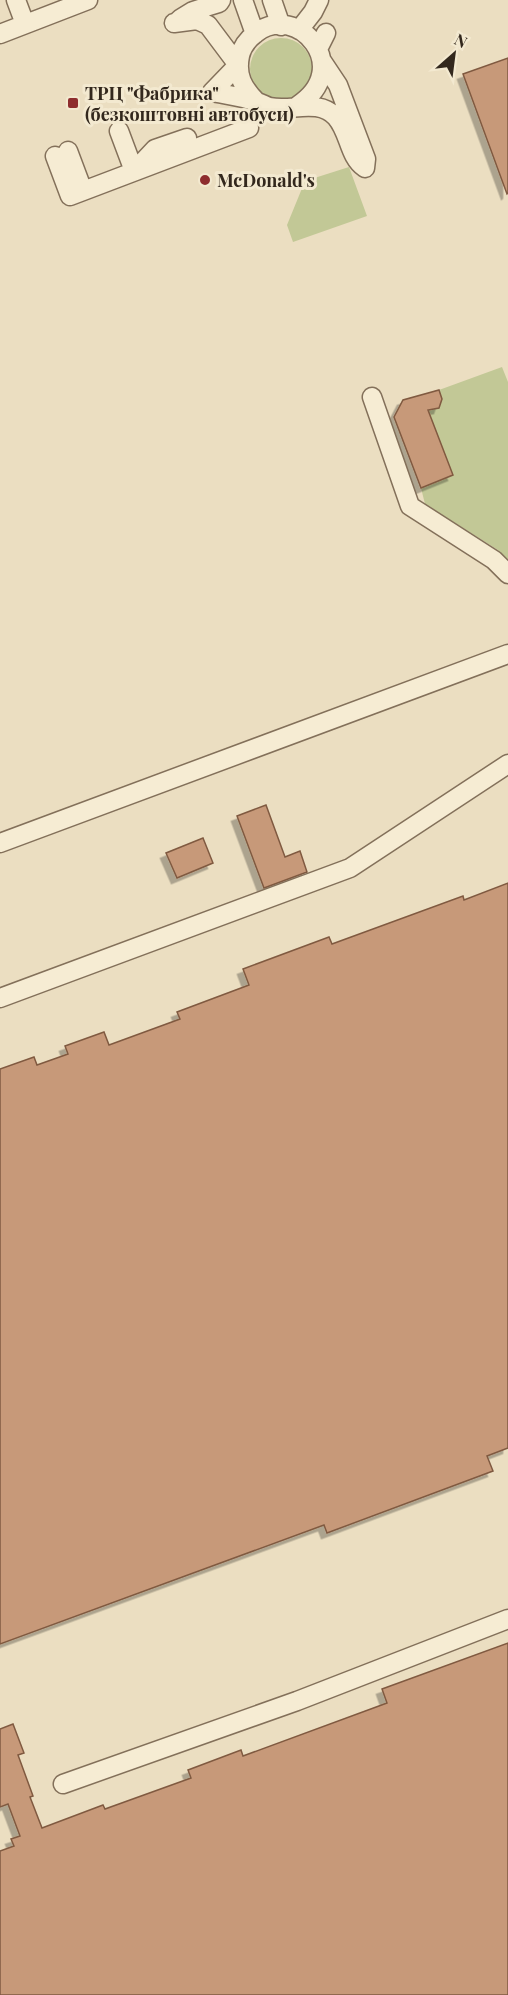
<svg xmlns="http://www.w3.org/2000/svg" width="508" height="1995" font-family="'Playfair Display',serif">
	<defs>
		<filter id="shadow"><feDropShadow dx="-5.5" dy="5.5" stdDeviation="0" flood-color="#0004"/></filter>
	</defs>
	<rect width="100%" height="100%" fill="#ebdec1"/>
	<path fill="#c2c896" d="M250 69a31 31 0 1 1 62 0a31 31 0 1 1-62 0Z
		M349,167l18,49 -74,26 -6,-17 18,-44z
		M502,367l6,15v179l-10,-11 -73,-46 -4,-16 -27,-71 9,-17 36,-10z"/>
	<path fill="#c79979" stroke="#805a41" stroke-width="1.5" filter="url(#shadow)" d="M508,58v135l-1,1 -44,-120z
		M439,390l3,9 -3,9 -11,2 25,65 -32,13 -27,-71 9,-17z
		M266,805l19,52 15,-6 7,21 -43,16 -27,-72z
		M203,838l10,25 -36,15 -11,-25z
		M508,883v565l-21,8 6,15 -166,62 -3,-8 -324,119v-575l34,-12 3,8 31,-11 -3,-8 39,-14 5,13 71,-26 -3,-7 72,-27 -6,-16 86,-32 3,7 131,-48 1,4z
		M508,1643v352h-508v-144l14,-5 -3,-7 9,-3 -12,-32 -8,3v-78l13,-5 11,29 -6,2 15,41 -3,1 12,31 61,-23 2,4 86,-31 -3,-8 53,-20 2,6 144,-53 -5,-14z"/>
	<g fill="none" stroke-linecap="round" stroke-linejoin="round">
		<g stroke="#83705a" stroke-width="21">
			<path id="minor" d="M16,0l9,24
				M243,0l12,34
				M272,0l9,26
				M180,19l13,-8 26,-8 2,-3
				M174,23l23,-3 11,5 30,40 -26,27
				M299,30l14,-18 6,-12
				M0,34l88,-34
				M318,49l8,-16
				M212,92c15,3 31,5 45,10 5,1 8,4 13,5 21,5 48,-9 66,10 14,16 12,39 29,51l1,-9 -28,-74 -16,-24
				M256,101c-13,-13 -20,-26 -16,-45 2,-10 8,-17 16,-23 41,-32 100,35 41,73
				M119,131l15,40
				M68,151l15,40
				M55,156l15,40 179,-68
				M139,166l16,-17 32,-11
				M372,397l38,109 84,54 14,14
				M0,843l508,-189
				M0,998l350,-130 158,-104
				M63,1784l234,-83 211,-82"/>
		</g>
		<use href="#minor" stroke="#f6ecd3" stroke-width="18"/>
	</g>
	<g fill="#8e2d2e" stroke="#f3e9d0" stroke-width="2">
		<rect x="67" y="97" width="12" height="12" rx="3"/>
		<circle cx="205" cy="180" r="6"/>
	</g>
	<g text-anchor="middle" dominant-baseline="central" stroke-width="6" stroke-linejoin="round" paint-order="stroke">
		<g font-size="18" font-weight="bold" fill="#33281d" stroke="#f3e9d0" text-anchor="start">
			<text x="85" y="93">ТРЦ "Фабрика"<tspan x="85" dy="21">(безкоштовні автобуси)</tspan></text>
			<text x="217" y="180">McDonald's</text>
		</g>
	</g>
	<g transform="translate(454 54) rotate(28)" stroke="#f3e9d0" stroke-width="4.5" paint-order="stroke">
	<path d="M0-4.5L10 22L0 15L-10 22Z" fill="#33281d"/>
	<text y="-9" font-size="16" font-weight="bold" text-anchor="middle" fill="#33281d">N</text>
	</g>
</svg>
